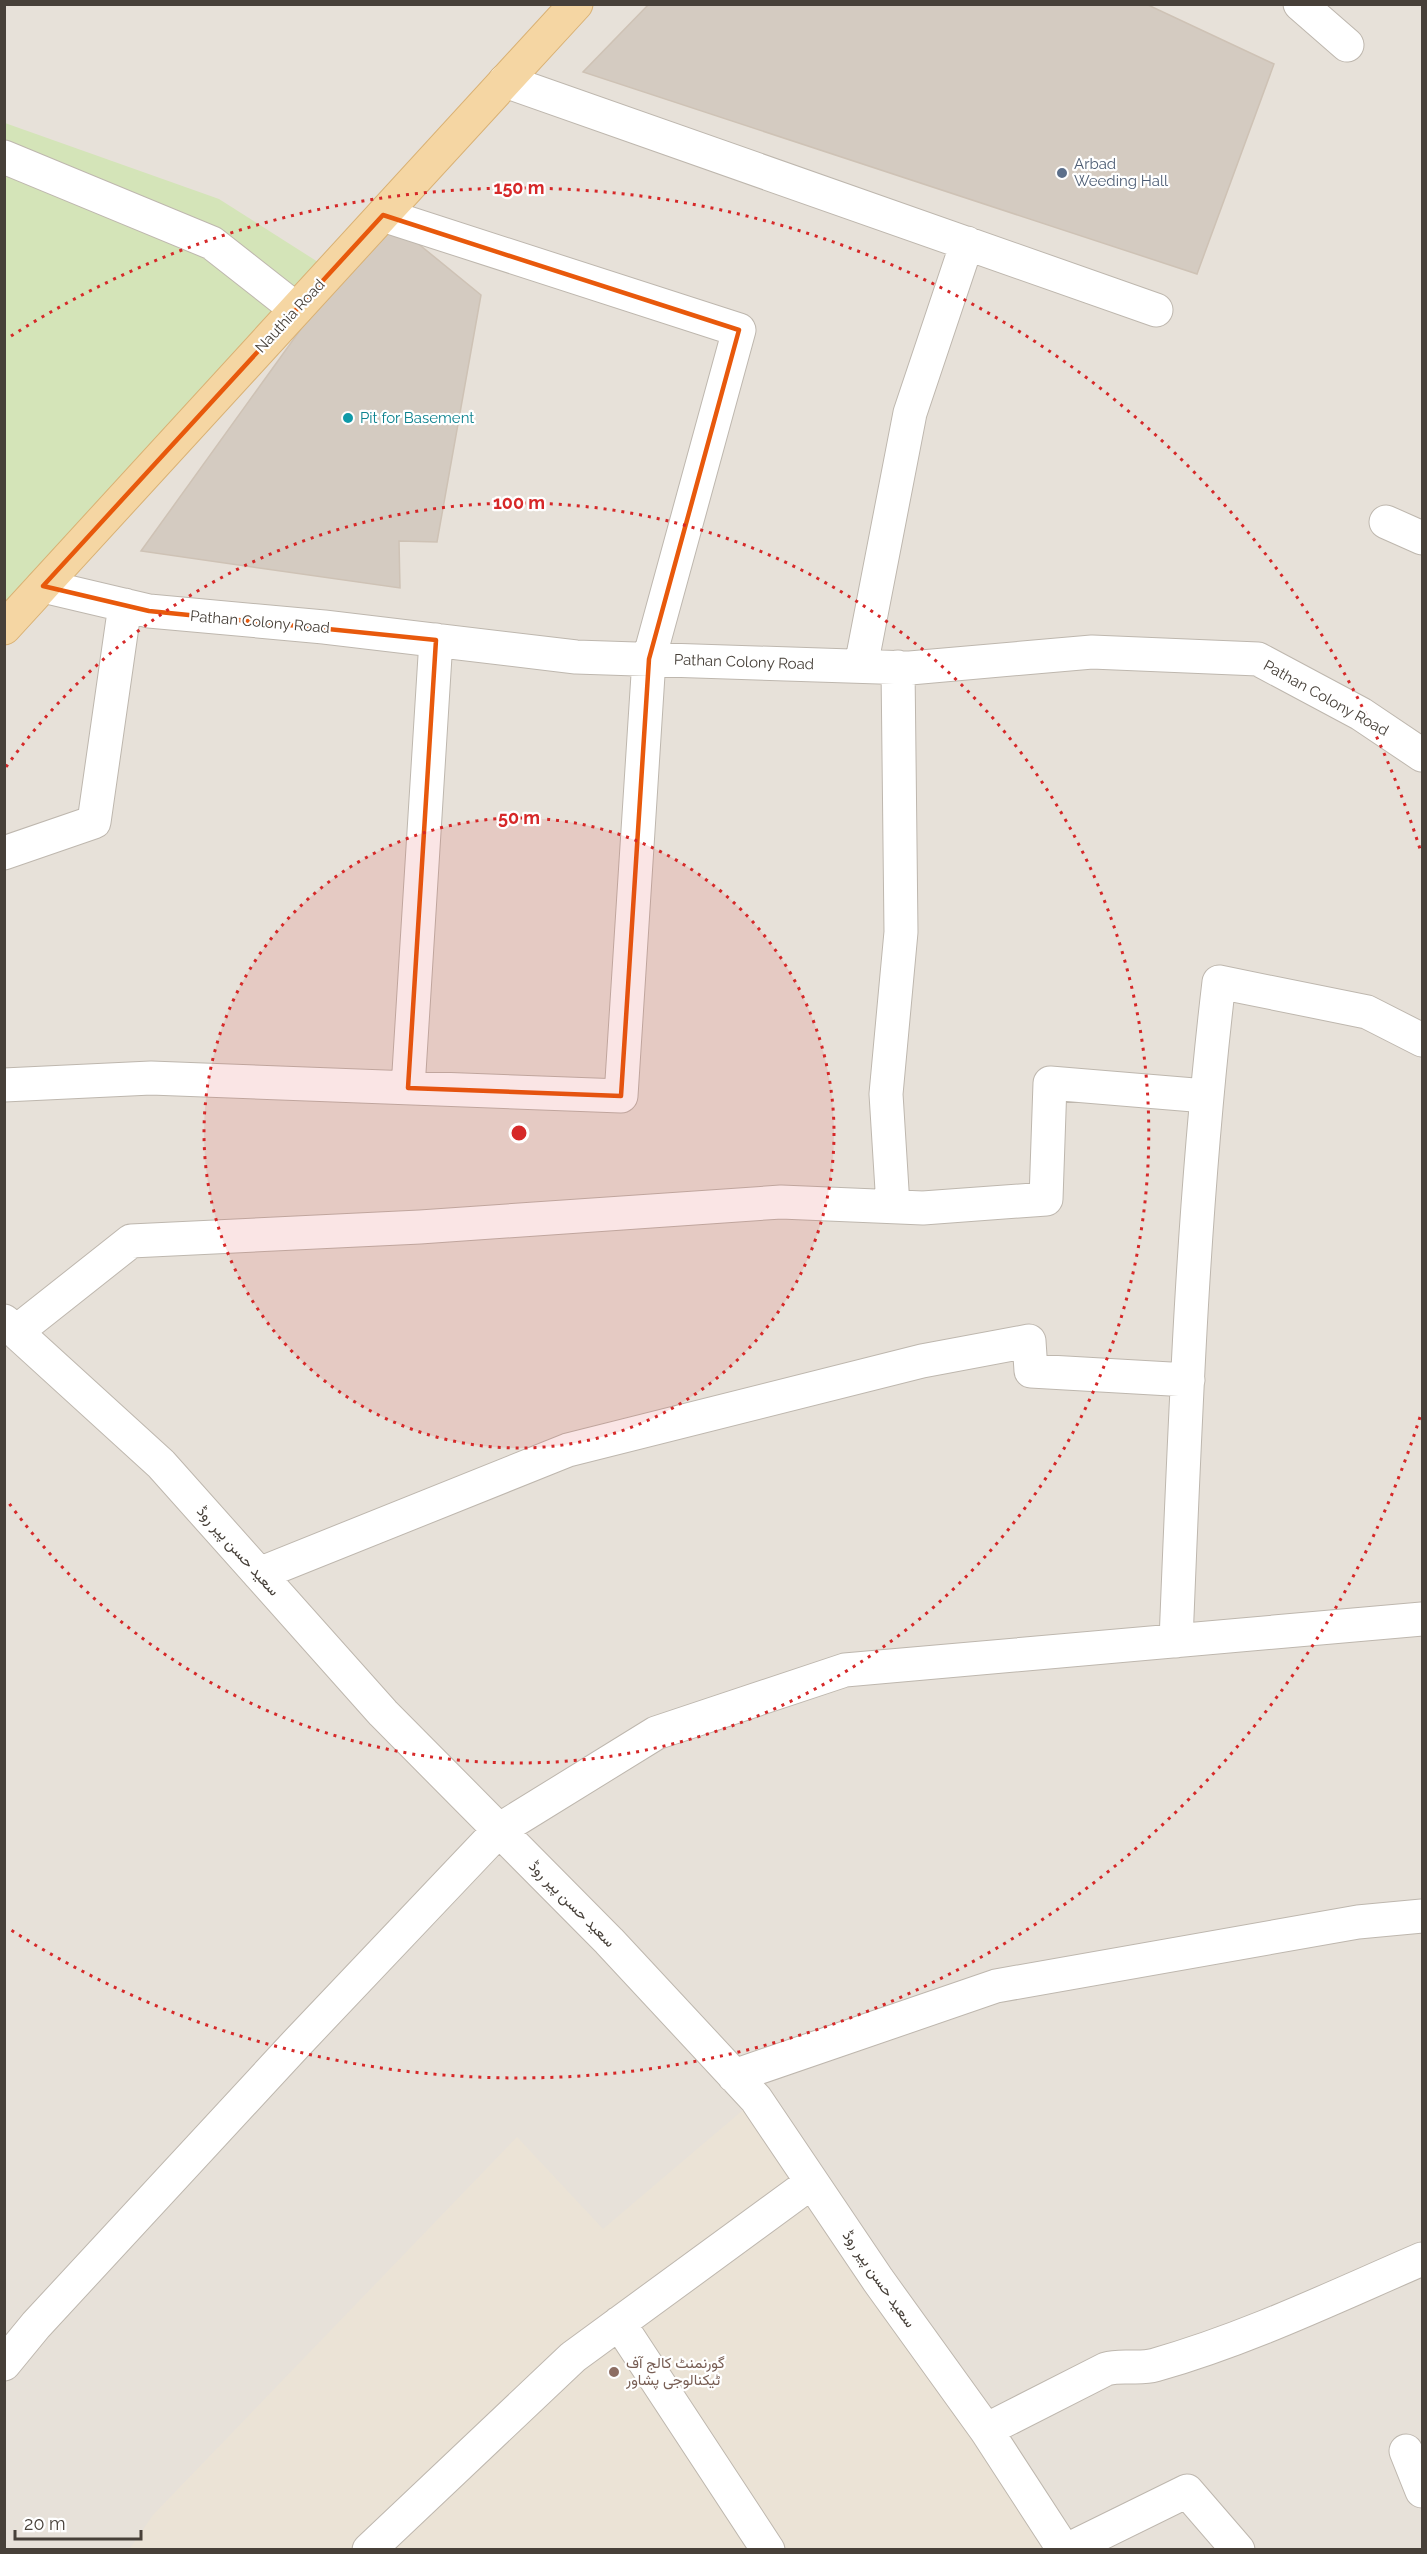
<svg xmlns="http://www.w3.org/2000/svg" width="1427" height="2554" font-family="Raleway,Vazirmatn,sans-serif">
	<rect width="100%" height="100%" fill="#f4f0eb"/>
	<path fill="#e7e1d9" d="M5,5h1417v2544l-1417,1z"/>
	<path fill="#ebe3d6" d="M756,2099l299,451h-926l24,-35 364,-378 86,92z"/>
	<path fill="#d4e4b8" d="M5,123l214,76 99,63 -313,344z"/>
	<path fill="#d4cbc1" stroke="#cec2b5" stroke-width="1.5" d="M649,4h497l128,60 -77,210 -614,-202z
		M383,215l98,80 -44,247 -38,-1 1,47 -259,-37z"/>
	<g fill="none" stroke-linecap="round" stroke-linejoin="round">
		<g stroke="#beb7ae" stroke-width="35">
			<path id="minor" d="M1300,4l47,41
				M505,81l651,229
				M4,157l208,86 84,66
				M1386,522l36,16
				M43,586l106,25 175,16 252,30 334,11 182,-16 166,7 103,55 61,41
				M861,666l49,-253 57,-170
				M4,853l90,-31 31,-217
				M4,1085l147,-7 470,18 28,-437 90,-329 -356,-115
				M408,1088l28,-448
				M893,1206l-7,-112 15,-162 -3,-265
				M4,1321l157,143 222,249 226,228 147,158 122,181 108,150 78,120
				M16,1332l115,-91 289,-14 361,-25 142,6 123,-9 4,-116 156,13
				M259,1574l309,-124 354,-89 107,-20 2,30 157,9
				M1176,1641c9,-220 17,-440 43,-659l148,30 55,28
				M734,2076l262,-90 362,-64 64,-6
				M619,2323l149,227
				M4,2364l32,-39 260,-281 203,-214 157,-97 189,-63 577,-51
				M986,2430l120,-61c17,-5 32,1 49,-4 92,-26 179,-68 267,-106
				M1406,2451l16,40
				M369,2550l204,-193 239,-175
				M1067,2550l120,-59 51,59"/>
		</g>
		<g stroke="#d9b174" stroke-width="35">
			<path id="major" d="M4,628l572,-624"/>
		</g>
		<use href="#minor" stroke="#fff" stroke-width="33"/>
		<use href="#major" stroke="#f5d6a3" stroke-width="33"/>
	</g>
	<path fill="none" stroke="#e8590c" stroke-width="4.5" stroke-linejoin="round" d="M383,215l356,115 -90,329 -28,437 -213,-8 28,-448 -287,-29 -106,-25z"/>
	<circle cx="519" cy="1133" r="315" fill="#d62828" fill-opacity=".12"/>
	<g fill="none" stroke="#d62828" stroke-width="3" stroke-dasharray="3 6">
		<circle cx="519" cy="1133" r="315"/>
		<path d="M6 767A630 630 0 1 1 6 1499"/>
		<path d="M1420 1417A945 945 0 0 1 11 1930M11 336A945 945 0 0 1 1420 849"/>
	</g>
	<circle fill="#5c6f8a" stroke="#fff" stroke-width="2" cx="1062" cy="173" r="6"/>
	<circle fill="#0f9aa8" stroke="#fff" stroke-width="2" cx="348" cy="418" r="6"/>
	<circle fill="#8d6e63" stroke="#fff" stroke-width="2" cx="614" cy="2372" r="6"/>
	<g text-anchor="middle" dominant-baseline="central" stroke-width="4.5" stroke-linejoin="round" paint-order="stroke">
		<g font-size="15" fill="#4e5e75" stroke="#fff" text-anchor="start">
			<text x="1074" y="164">Arbad<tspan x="1074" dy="17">Weeding Hall</tspan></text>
		</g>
		<g font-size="15" fill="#474039" stroke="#fff">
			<text transform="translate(290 316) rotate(-47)">Nauthia Road</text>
			<text transform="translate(260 622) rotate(5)">Pathan Colony Road</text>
			<text transform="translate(744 662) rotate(2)">Pathan Colony Road</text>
			<text transform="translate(1326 698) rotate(29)">Pathan Colony Road</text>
			<text transform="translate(238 1551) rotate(48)">سعید حسن پیر روڈ</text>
			<text transform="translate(572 1904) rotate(45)">سعید حسن پیر روڈ</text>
			<text transform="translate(879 2279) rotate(55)">سعید حسن پیر روڈ</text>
		</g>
		<g font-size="15" fill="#0d838f" stroke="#fff" text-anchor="start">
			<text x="360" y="418">Pit for Basement</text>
		</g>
		<g font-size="15" fill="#785e54" stroke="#fff" text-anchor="start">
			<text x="626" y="2363">گورنمنٹ کالج آف<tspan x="626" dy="17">ٹیکنالوجی پشاور</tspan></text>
		</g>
	</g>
	<circle cx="519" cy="1133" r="9" fill="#d62828" stroke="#fff" stroke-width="3"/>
	<g font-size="18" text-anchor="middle" font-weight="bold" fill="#d62828" stroke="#fff" stroke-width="4.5" stroke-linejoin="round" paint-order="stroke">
		<text x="519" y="194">150 m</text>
		<text x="519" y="509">100 m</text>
		<text x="519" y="824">50 m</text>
	</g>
	<rect width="1427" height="2554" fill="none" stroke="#474039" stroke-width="12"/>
	<path d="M15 2530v9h126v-9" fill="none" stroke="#474039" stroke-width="3"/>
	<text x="24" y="2530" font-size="18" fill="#474039" stroke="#ffffff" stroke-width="4.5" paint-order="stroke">20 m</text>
</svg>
